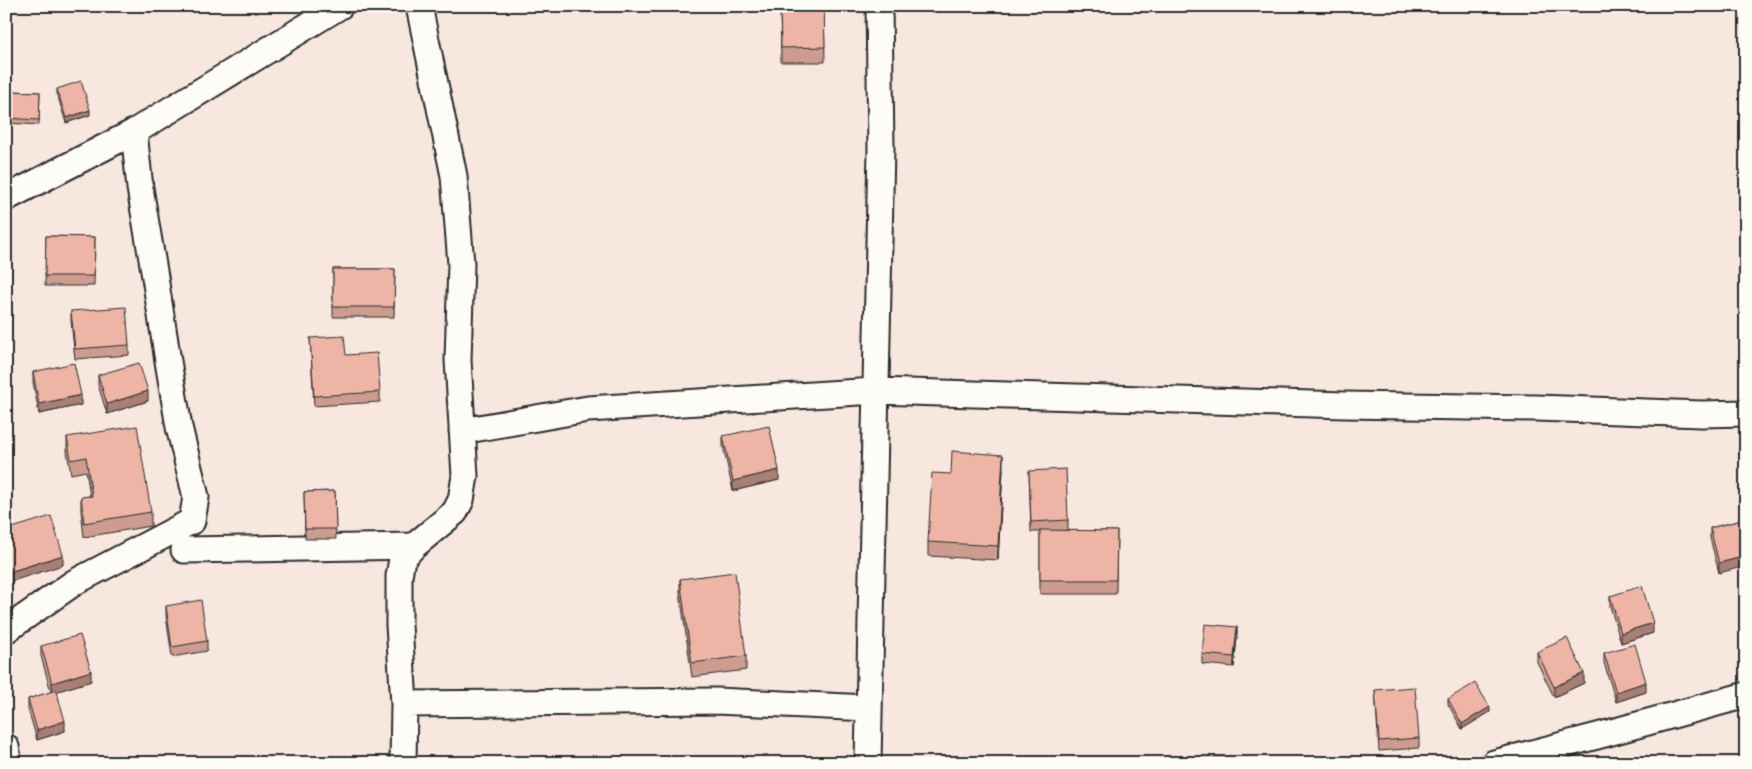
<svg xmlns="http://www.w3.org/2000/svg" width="1752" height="769" font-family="Sriracha,sans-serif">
	<rect width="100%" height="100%" fill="#f8e7df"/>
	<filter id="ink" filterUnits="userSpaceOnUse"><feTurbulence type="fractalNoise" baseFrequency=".02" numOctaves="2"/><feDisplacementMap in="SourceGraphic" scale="10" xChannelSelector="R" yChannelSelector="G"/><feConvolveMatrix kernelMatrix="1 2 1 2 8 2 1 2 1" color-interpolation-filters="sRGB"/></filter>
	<g filter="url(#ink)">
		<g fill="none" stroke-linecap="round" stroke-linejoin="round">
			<g stroke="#2b2b2b" stroke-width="29">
				<path id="minor" d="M6,198l128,-66 206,-126
					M462,431l126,-22 287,-18 470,14 192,3 164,6 45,-1
					M184,550l230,-4
					M6,630l69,-48 117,-61 4,-24 -17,-70 -11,-66 -13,-84 -15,-89 -6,-56
					M404,704l312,-3 153,7
					M6,747l3,16
					M403,763l1,-59 -5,-79v-49l3,-17 12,-13 41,-34 6,-12 4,-24 -7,-116 3,-96 -7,-88 -35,-170
					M868,763l13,-615 -2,-142
					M1494,763l107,-28 145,-40"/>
			</g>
			<use href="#minor" stroke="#fdfcf7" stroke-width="25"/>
		</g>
		<path fill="#cd9c90" stroke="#2b2b2b" d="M780,6h44l1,56h-44z
			M57,89l33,26 -24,8 -9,-29z
			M8,91l32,1 -1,33 -33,-2z
			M46,236l49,1 -1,49h-49z
			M333,269h62l-1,48h-61z
			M71,311l58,34v10l-54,4 -4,-38z
			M310,338l36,17 34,37v10l-66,4z
			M33,372l48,33 -42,9 -6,-32z
			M98,375l50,26 -41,13 -9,-29z
			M723,436l56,44 -46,11 -10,-45z
			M67,437l84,75v14l-67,11 -3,-26v-14l9,-1 -4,-25 -15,3 -4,-23z
			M1003,469l-5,91 -70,-4v-14l23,-68z
			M1029,471l39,49v10l-7,1h56l-1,63h-76v-62h-9z
			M335,491l1,48h-31l-1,-47z
			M1746,519l-27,54 -9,-35v-10z
			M680,579l66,77v14l-54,7 -12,-84z
			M1610,596l43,37 -32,10 -11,-37z
			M166,606l41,35v10l-35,6 -6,-41z
			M1237,637l-3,30 -32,-3v-10z
			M41,646l50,35 -34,10 8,40 -28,9 -9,-31v-10l23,-7 -10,-36z
			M1537,652l47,31 -30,14 -17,-35z
			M1604,653l42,39 -30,10 -12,-39z
			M1375,690l44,48v10l-40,3z
			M1448,699l42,13 -28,17 -14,-25z"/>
		<path fill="#a77f75" stroke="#2b2b2b" d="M90,110v5l-24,8v-5z
			M148,391v10l-41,13v-10z
			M81,395v10l-42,9v-10z
			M1003,455v14l-5,91v-14z
			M779,470v10l-46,11v-10z
			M63,555v10l-57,18v-10z
			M1746,556v10l-27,7v-10z
			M1653,623v10l-32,10v-10z
			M1237,627v10l-3,30v-10z
			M91,671v10l-39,12v-10z
			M1584,673v10l-30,14v-10z
			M1646,682v10l-30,10v-10z
			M1490,707v5l-28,17v-5z
			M65,721v10l-28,9v-10z"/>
		<path fill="#eeb5a7" stroke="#2b2b2b" d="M780,6h44l1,41 -44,1z
			M81,81l9,29 -24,8 -9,-29z
			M8,91l32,1 -1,28 -33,-2z
			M46,236l49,1 -1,39h-49z
			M333,269h62l-1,38h-61z
			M126,307l3,38 -54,4 -4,-38z
			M344,336l2,19 31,-2 3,39 -66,4 -4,-58z
			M74,363l7,32 -42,9 -6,-32z
			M139,363l9,28 -41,13 -9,-29z
			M137,426l14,86 -67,11 -3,-26 11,-1 -6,-39 -15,3 -4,-23z
			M769,426l10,44 -46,11 -10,-45z
			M952,451l51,4 -5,91 -70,-4 4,-69 19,1z
			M1066,469l2,51 -37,2 -2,-51z
			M335,491l1,38h-31l-1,-37z
			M51,516l12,39 -57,18v-43z
			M1746,519v37l-27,7 -9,-35z
			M1040,530l77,1 -1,49h-76z
			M735,572l11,84 -54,7 -12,-84z
			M1642,586l11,37 -32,10 -11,-37z
			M201,600l6,41 -35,6 -6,-41z
			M1205,624l32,3 -3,30 -32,-3z
			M80,635l11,36 -39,12 -11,-37z
			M1567,638l17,35 -30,14 -17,-35z
			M1635,644l11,38 -30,10 -12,-39z
			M1475,683l15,24 -28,17 -14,-25z
			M1415,687l4,51 -40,3 -4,-51z
			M56,690l9,31 -28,9 -9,-31z
			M1231,757l1,6h-37v-4z"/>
	</g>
	<rect width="1752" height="769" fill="none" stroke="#fdfcf7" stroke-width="25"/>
	<rect x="12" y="12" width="1727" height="744" fill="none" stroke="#2b2b2b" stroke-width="2" filter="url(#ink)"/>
</svg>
